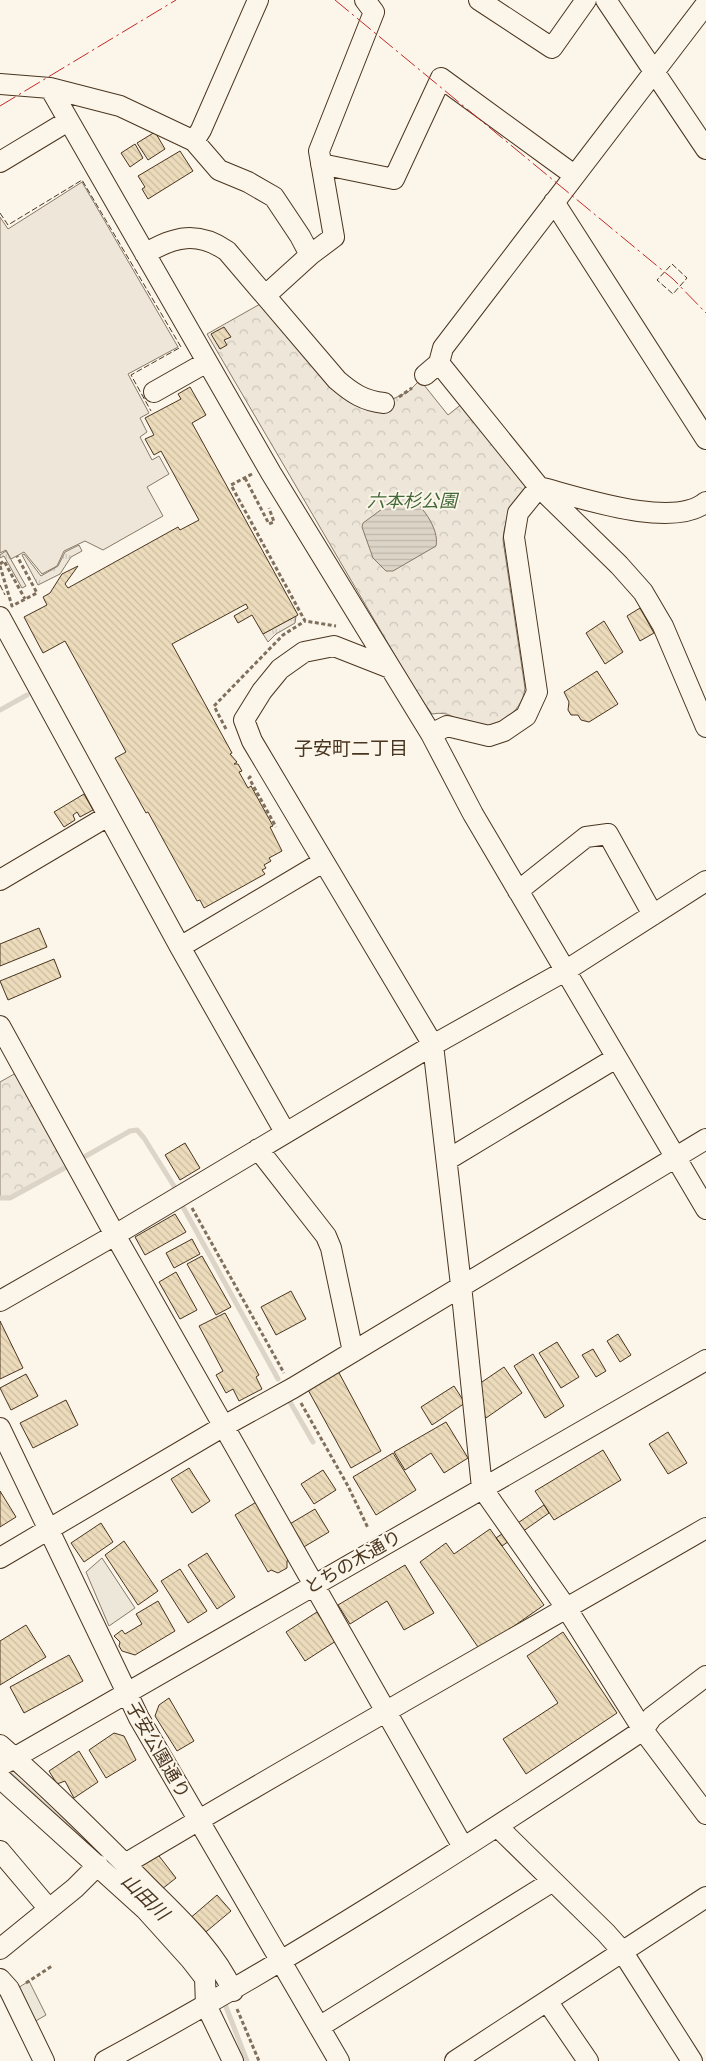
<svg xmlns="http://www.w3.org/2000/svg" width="706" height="2061" font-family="'Zilla Slab','Noto Sans JP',serif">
	<defs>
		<pattern id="grass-tufts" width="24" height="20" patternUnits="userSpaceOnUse" patternTransform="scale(1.25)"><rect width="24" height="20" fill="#ede6d9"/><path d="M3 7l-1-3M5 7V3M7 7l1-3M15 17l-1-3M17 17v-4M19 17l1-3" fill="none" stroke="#cdc6ba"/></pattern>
		<pattern id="park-crowns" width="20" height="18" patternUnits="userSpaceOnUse" patternTransform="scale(1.25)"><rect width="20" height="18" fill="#ede6d9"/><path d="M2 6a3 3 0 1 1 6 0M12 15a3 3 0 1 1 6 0" fill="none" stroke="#cdc6ba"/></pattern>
		<pattern id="water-rules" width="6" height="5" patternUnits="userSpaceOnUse" patternTransform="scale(1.25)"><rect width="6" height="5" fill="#dcd4c6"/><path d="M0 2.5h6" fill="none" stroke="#beb7aa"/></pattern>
		<pattern id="building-back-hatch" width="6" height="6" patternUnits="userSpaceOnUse" patternTransform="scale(1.25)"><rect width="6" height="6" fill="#ecdcbc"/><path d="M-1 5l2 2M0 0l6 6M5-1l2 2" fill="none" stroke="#ccbda1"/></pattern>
	</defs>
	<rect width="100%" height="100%" fill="#fbf6e9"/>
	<path fill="url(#grass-tufts)" stroke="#887966" d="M79,545l3,6 -11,6 -11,17 -22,11 -16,-30 2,-1 17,22 17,-10 7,-14z
		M6,551l20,35 -4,2 -18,-32 -4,2v-3z
		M296,616l-1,7 -19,11 -8,8 -5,-8z"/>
	<path fill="url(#park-crowns)" stroke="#887966" d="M269,299l68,81 47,23 24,-11 12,-12 28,35 20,-16 68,85c-19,19 -31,28 -33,56l22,148c-3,26 -31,44 -57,36 -17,-6 -17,-13 -36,-10l-15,-21 -210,-359z
		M23,1069l52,93 -65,36h-10v-116z"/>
	<path fill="#ede6d9" stroke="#887966" d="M82,182l96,165 -50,27 21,39 -9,5 7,14 -7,5 12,23 7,-4 10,18 -22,13 16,29 -60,34 -18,-9 -21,10 -7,15 -15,8 -18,-22 -13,7 -5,-9 -6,3v-336l8,12z"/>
	<path fill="#ede7d9" stroke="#887966" d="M102,1558l33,50 -26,18 -23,-54z
		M29,1981l17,34 -19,11 -17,-33z"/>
	<path fill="url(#water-rules)" stroke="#887966" d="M405,495c15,6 35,34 31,51l-43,25h-7l-13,-13 -11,-31 1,-4 34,-25z"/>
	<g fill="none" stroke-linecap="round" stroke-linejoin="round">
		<path stroke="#dcd4c6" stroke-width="5" d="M0,710l27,-15
			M86,1156l44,-25 7,-1 7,8 30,48
			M0,1198h10l60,-33
			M183,1207l95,172
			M290,1402l23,40
			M5,1769l116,105
			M223,1999l24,62"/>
	</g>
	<path fill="url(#building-back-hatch)" stroke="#4a3520" d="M155,132l10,17 -17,11 -11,-17z
		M135,144l8,14 -13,9 -9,-14z
		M180,151l13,20 -45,28 -6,-10 3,-2 -7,-11z
		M224,327l7,10 -7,3 3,5 -7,4 -9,-15z
		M190,387l16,28 -14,8 106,192 -35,19 -11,-19 -14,8 -4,-7 14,-8 -2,-4 -74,40 60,109 -2,1 7,8 -3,2h4l4,7 -3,1 9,16 3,-2 22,40 -3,1 12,24 -13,7 2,3 -7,4 2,3 -4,2 3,4 -61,34 -4,-8 -3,1 -49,-89 -2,1 -31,-55 11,-6 -61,-111 -22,12 -19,-36 23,-12 -4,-8 7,-4 12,-19 16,-8 -13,18 3,4 110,-61 2,3 19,-10 -38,-69 -7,4 -9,-16 9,-4 -9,-17 36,-19 -3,-5z
		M640,608l14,25 -14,8 -13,-25z
		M604,621l19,31 -18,12 -19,-31z
		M597,671l21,33 -29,18 -8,-2 -3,-5h-7l-3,-5 1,-8 -5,-10z
		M84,794l9,16 -13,7 -3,-5 -4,3 2,5 -11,7 -10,-15z
		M39,928l8,19 -47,19v-22z
		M54,959l7,18 -53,23 -8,-19z
		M185,1143l15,25 -20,12 -15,-25z
		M175,1214l11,18 -41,23 -10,-18z
		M192,1239l8,15 -26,14 -8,-15z
		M202,1256l29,51 -15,8 -29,-51z
		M176,1272l21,38 -17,9 -21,-37z
		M291,1291l15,28 -30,16 -15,-28z
		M225,1313l34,62 -3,2 6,12 -23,12 -6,-12 -7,4 -10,-18 7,-4 -24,-45z
		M0,1321l23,47 -23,11z
		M618,1334l13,21 -11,7 -13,-21z
		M557,1342l22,35 -18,11 -22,-35z
		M593,1349l13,22 -10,6 -14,-22z
		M533,1354l31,52 -19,12 -31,-52z
		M504,1367l18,26 -36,25 -5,-8 -2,-26z
		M338,1371l43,80 -30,17 -44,-80z
		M26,1374l12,22 -27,14 -11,-22z
		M454,1386l11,17 -33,22 -11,-18z
		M66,1400l12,25 -45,23 -13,-25z
		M446,1422l22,36 -24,15 -13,-20 -26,17 -11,-18z
		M668,1432l19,31 -19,11 -19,-30z
		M603,1450l18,30 -67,40 -19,-29z
		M393,1453l23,37 -40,25 -23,-38z
		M189,1468l21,33 -18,12 -21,-34z
		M323,1470l13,20 -22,14 -13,-20z
		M0,1491l16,26 -16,10z
		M258,1501l33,57 -4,3v7l-9,5 -7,-3 -3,2 -33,-57z
		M544,1505l5,8 -47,33 -6,-8z
		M315,1509l14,23 -27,16 -14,-23z
		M101,1523l12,19 -29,20 -13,-19z
		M490,1529l54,76 -64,45 -60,-88 26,-19 8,11z
		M124,1541l34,50 -20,14 -33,-50z
		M207,1553l28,44 -18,12 -29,-44z
		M405,1565l29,48 -30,17 -17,-29 -37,23 -12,-19z
		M180,1569l27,42 -19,12 -27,-42z
		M158,1601l17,30 -40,24 -13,-4 -3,-5 1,-4 -6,-6 8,-6 3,4 17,-10 -6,-10z
		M317,1612l19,29 -31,20 -19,-29z
		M26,1625l20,32 -46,28v-44z
		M563,1632l54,81 -91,61 -23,-35 55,-36 -31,-47z
		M69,1655l14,26 -59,32 -14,-26z
		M169,1698l25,43 -17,10 -22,-35 4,-11z
		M114,1733l10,3 12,24 -30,18 -17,-28z
		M79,1751l19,31 -24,16 -9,-17 -8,3 -8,-13z
		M156,1852l20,26 -14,11 -24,-23z
		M217,1895l14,16 -30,25 -13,-16z"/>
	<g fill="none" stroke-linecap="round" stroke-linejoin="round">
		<g stroke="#4a3520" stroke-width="22">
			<path id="minor" d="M479,0l73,48 34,-48
				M606,0l100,149
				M706,4l-263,344 -4,15 100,124 80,78 24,27 20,34 43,101
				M0,84l50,4 70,18 74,35 25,29 29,12 26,15 26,39 10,19
				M50,88l221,385 160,261 42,80 233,395
				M194,141l7,-11 57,-130
				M0,162l68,-41
				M321,164l73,15 47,-101 133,97
				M554,202l152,237
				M145,254c29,-18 53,-23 82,-3l110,129c15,13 27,21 47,23
				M266,295l44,-40 24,-18 -15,-86 55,-139 -9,-12
				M425,375l14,-12
				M154,392l53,-30
				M0,617l180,330 105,185
				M390,668l-56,-22 -30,6 -24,17 -18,22 -18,29 8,21 181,304 28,240 21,203 85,121 76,121 63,84
				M431,734l16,-8 42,10 15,-5 22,-15 11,-24 -23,-155 4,-24 21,-26c39,10 134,43 167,15
				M0,880l108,-64
				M518,891l68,-54 22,-3 45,81
				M180,947l143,-85
				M0,1026l115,209 348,612
				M258,1149l68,87 5,12 22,104
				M447,1160l169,-102
				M0,1301l115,-66 318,-190 132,-74 141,-90
				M0,1428l139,290 200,343
				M0,1558l224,-132 69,-38 413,-249
				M0,1745c49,43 95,89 141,135 35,36 70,65 92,111
				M0,1766l706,-406
				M0,1778l145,131 46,51 14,18 1,27 27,56
				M498,1827l108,106 16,18 70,110
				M0,1851l49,58
				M125,1864c192,-115 387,-224 581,-336
				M0,1949l75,-61 23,-23
				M0,1979l9,10 35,72
				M547,2001l41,60
				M319,2027l234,-146
				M105,2061c185,-100 363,-214 538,-331l9,-13 54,-41
				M455,2061l251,-164"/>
		</g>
		<path stroke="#7f6f5c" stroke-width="3" stroke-dasharray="4 2.5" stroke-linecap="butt" d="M399,397l13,-9
			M252,474l-21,11 74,136 31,5
			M245,478l24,46 5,-2 -5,-14
			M0,564l4,-3 21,38
			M0,566l12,40 25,-13 -20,-37
			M226,729l-12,-23 69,-71 22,-14
			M251,776l-2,2 27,49
			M192,1208l92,165
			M301,1403l47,83 20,42
			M26,1983l26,-17
			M237,2009l22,52"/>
		<use href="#minor" stroke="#fbf6e9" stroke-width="20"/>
		<path stroke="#4a3520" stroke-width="1" stroke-dasharray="6 2.5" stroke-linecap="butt" d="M0,213l8,12 74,-45 99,167 -50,28 20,36
			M672,264l15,14 -14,16 -16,-14z
			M0,585l5,10"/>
		<path stroke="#c62828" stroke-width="1" stroke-dasharray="18 4 2.5 4" stroke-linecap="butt" d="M335,0l338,279 33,34
			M0,106l176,-106"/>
	</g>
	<g text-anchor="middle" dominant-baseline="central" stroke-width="4" stroke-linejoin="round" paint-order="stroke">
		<g font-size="18" font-style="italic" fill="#436837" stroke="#fbf6e9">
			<text x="412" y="501">六本杉公園</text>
		</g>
		<g font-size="18" fill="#4a3520" stroke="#fbf6e9">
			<text transform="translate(353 1562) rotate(-30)">とちの木通り</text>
			<text transform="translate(158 1750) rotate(60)">子安公園通り</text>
		</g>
		<g font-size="19" fill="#4a3520" stroke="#fbf6e9">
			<text x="351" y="748">子安町二丁目</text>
		</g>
		<g font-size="19" font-style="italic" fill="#4a3520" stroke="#fbf6e9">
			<text transform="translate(145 1897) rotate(44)">山田川</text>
		</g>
	</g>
</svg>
